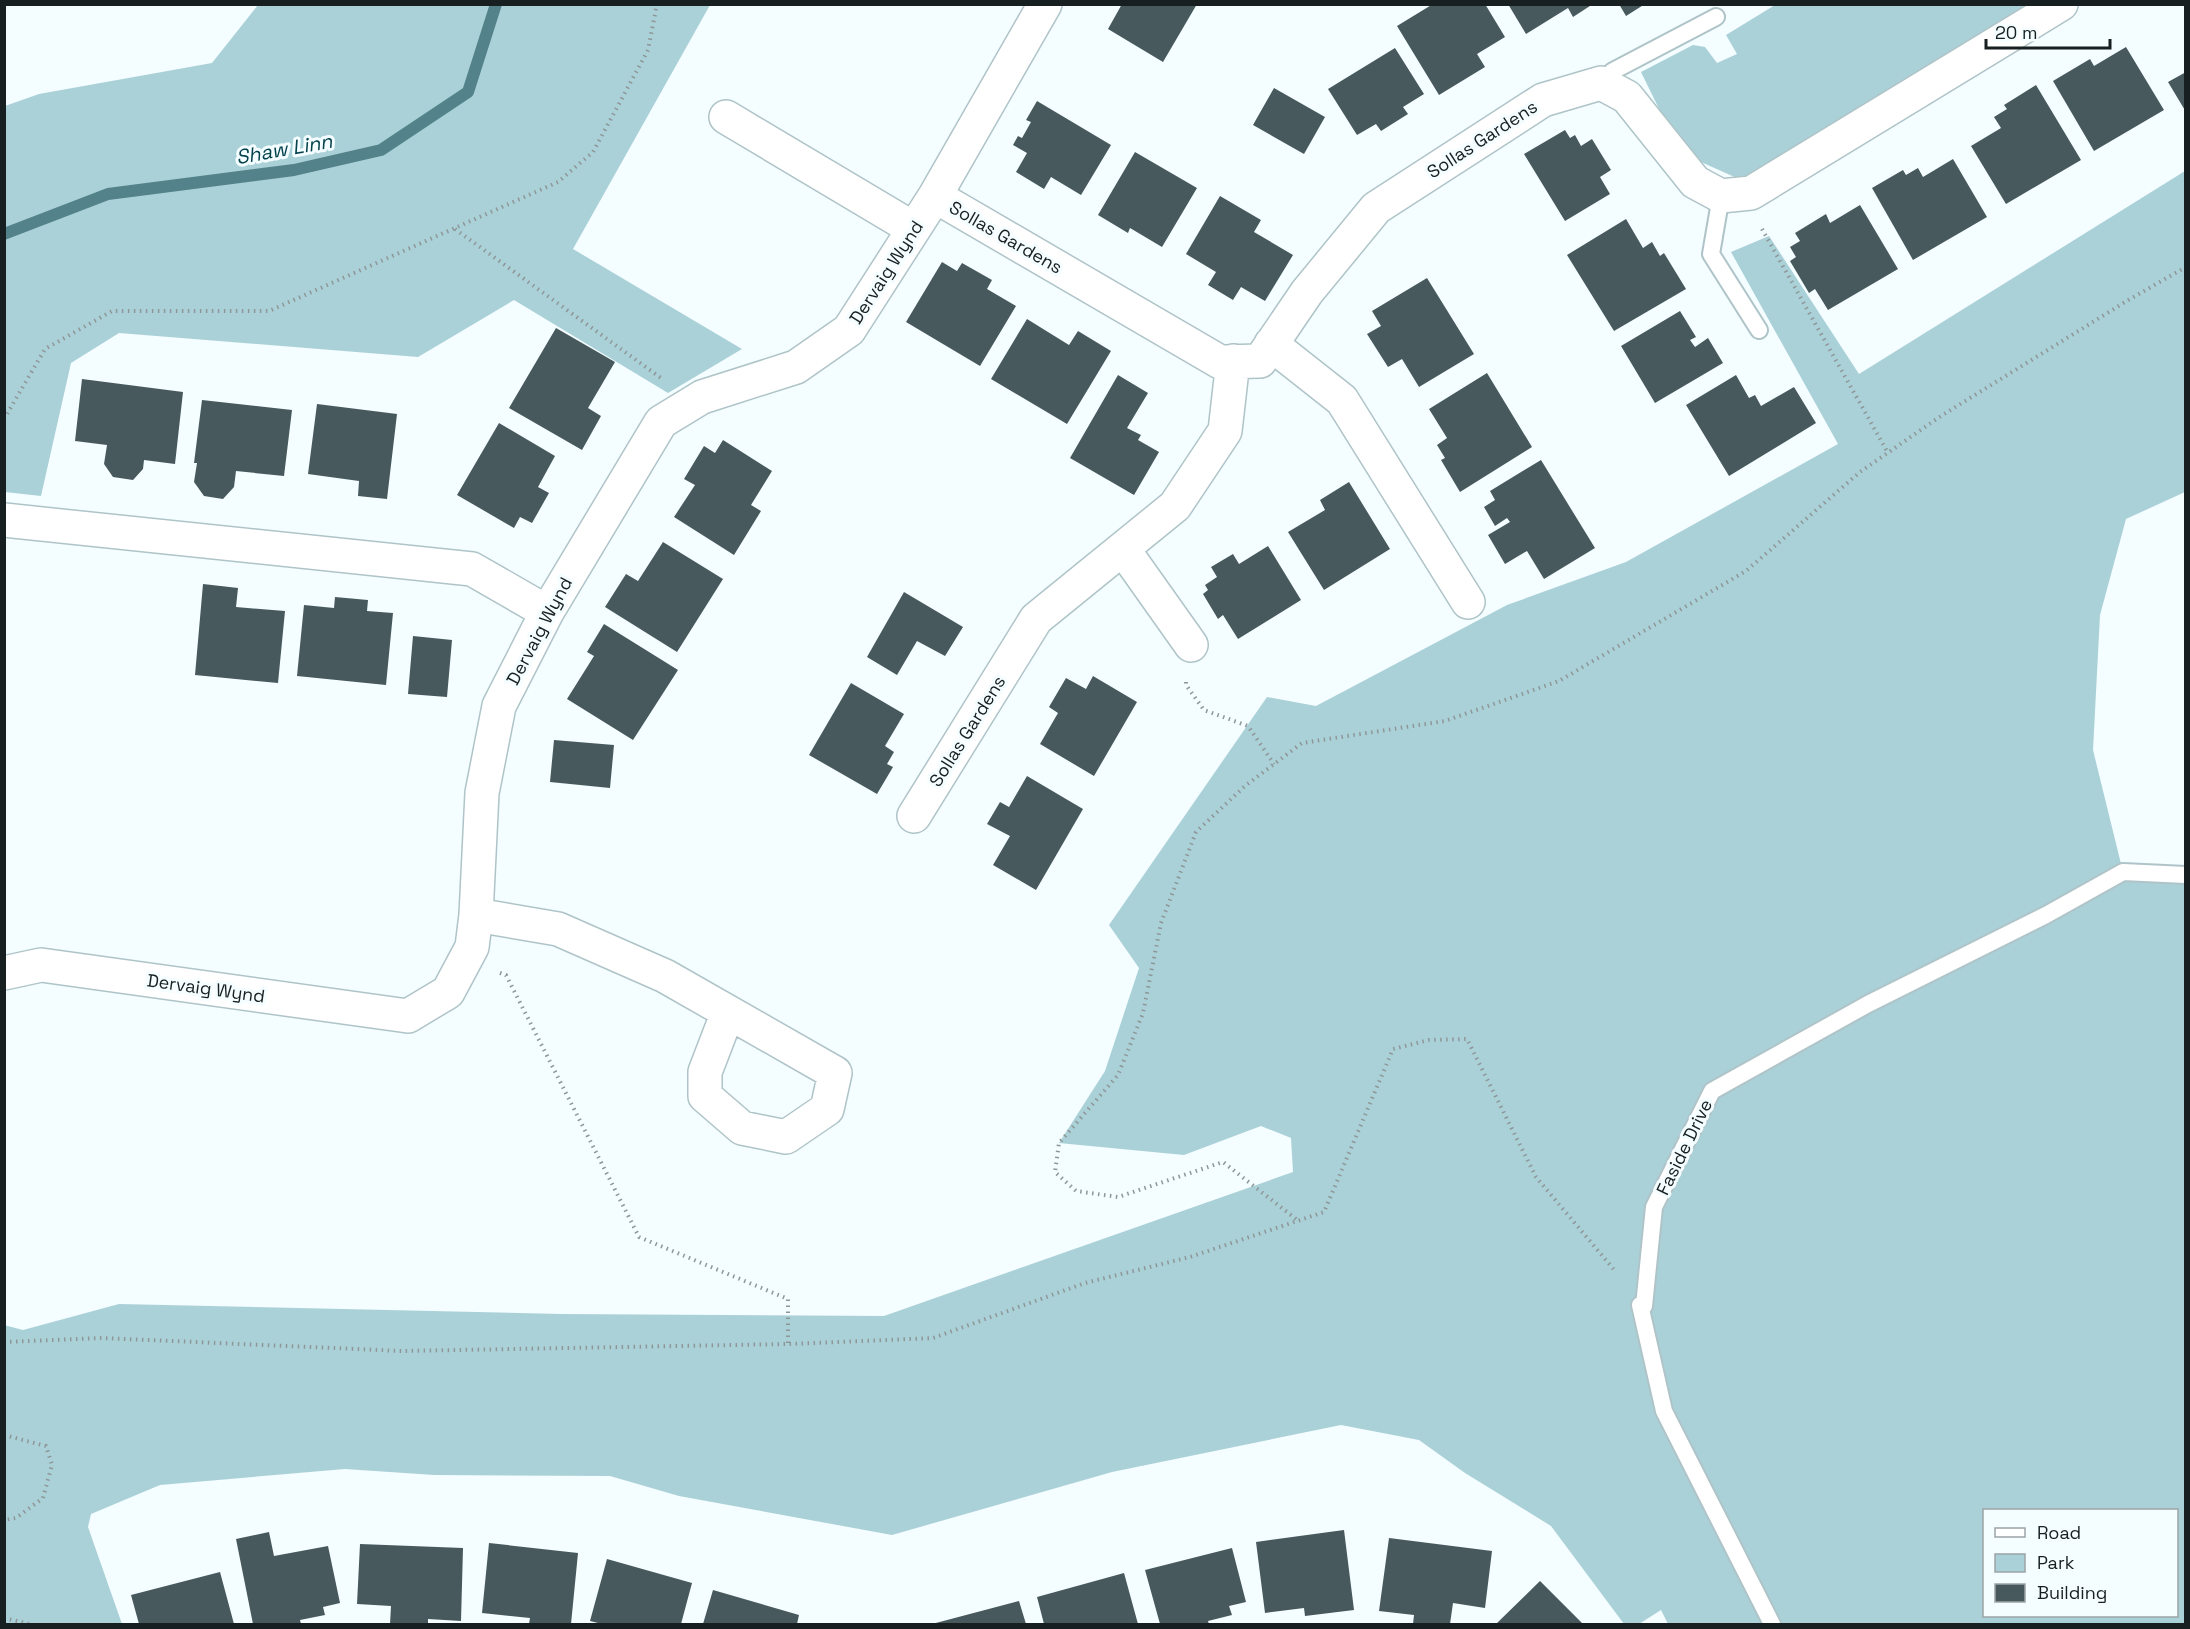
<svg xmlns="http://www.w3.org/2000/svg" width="2190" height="1629" font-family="'Space Grotesk',sans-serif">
	<rect width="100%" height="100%" fill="#f4fdff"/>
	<path fill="#abd1d8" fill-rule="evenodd" d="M258,5h452l-137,244 169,100 -74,44 -154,-93 -96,57 -299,-24 -48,30 -30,133 -36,-4v-386l34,-12 173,-31z
		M1775,5h260l-279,172 -17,2 -38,-17 -37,-43 -23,-47 52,-27 12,2 12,16 20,-9 -11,-19z
		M2185,171v321l-59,27 -26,96 -7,135 30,122 62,3v749h-517l-7,-14 -22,14h-15l-73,-98 -86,-53 -46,-33 -78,-15 -229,47 -220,63 -213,-39 -69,-20 -176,-1 -89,-6 -185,16 -69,29 -3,13 34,97h-117l-1,-299 19,5 96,-26 442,10 323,2 409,-144 -2,-34 -30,-12 -77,29 -125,-12 46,-72 34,-103 -30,-43 158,-228 49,9 191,-101 119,-43 212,-118 -107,-192 38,-16 90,138zM1984,1510h192v106h-192z"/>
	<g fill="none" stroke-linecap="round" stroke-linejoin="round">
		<path stroke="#53828a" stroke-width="12" d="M4,234l104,-40 186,-24 87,-20 87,-58 28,-88"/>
	</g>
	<path fill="#47595d" d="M1122,4h75l-34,58 -55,-33z
		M1433,4h52l20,33 -28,17 8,13 -46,28 -42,-69z
		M1508,4h85l-20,13 -5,-9 -42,26z
		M1619,4h26l-19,12z
		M2126,47l38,63 -70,41 -41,-70 37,-22 4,7z
		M1395,48l29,46 -21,13 5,7 -27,17 -5,-7 -19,11 -29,-46z
		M2186,72v40l-18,-30z
		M2036,85l45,75 -75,44 -35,-58 30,-18 -7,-11 13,-8 -3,-4z
		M1274,88l51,29 -21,37 -51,-29z
		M1037,101l74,44 -30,50 -30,-18 -7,12 -28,-17 11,-19 -14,-8 5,-9 4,2 9,-16 -5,-2z
		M1565,130l5,8 5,-3 6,11 11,-7 19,31 -11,7 10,17 -45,27 -41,-67z
		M1135,152l62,36 -35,59 -32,-19 -2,5 -30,-18z
		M1953,159l34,58 -74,43 -41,-72 31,-18 3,5 12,-7 5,9z
		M1220,196l41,24 -7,12 39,23 -28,46 -24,-14 -8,13 -25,-15 8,-13 -30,-18z
		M1860,205l38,64 -70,41 -13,-21 -6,4 -19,-32 6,-4 -6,-10 10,-6 -5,-8 31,-19 4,9z
		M1626,219l17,29 9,-6 8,14 4,-3 22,36 -72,42 -47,-76z
		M942,262l15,9 5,-8 30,17 -5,9 29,17 -36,60 -74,-44z
		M1427,278l47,76 -55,33 -17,-28 -14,8 -21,-33 14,-8 -9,-15z
		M1680,311l16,26 -6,3 5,7 13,-9 15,25 -68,40 -34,-57z
		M1027,319l42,26 9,-14 33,20 -44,73 -76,-45z
		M556,328l59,34 -27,46 13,8 -19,34 -73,-42z
		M1487,373l45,74 -72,45 -19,-32 4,-2 -8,-13 10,-7 -18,-29z
		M1118,375l30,18 -21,35 14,7 -3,5 21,12 -25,43 -64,-37z
		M1736,375l13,23 6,-3 6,11 33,-19 22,36 -87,53 -43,-71z
		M82,379l101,13 -8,72 -31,-4 -1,9 -10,11 -20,-3 -9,-13 3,-19 -32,-4z
		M202,400l90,10 -8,66 -48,-5 -2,16 -11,12 -19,-3 -10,-14 3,-19h-3z
		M317,404l80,10 -10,85 -29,-3 1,-15 -51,-7z
		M499,423l56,33 -17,31 11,6 -17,30 -12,-6 -6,11 -57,-33z
		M723,440l49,31 -21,34 10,6 -27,44 -60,-38 21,-32 -11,-6 20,-33 11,7z
		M1541,460l54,88 -51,31 -17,-28 -22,13 -17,-29 22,-13 -3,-4 -12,8 -11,-19 11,-7 -5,-9z
		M1349,482l41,67 -66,41 -36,-58 37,-22 -5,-10z
		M663,542l60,37 -46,73 -72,-45 21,-33 12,7z
		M1268,546l33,54 -63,39 -15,-24 -5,4 -15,-25 5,-4 -3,-5 12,-8 -6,-10 22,-13 6,10z
		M203,584l35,4 -2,19 49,4 -7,72 -83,-8z
		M904,592l59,35 -18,29 -28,-15 -20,34 -30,-18z
		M335,597l33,3 -1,11 26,2 -7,72 -89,-9 7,-71 30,3z
		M604,624l74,46 -45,70 -66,-41 27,-43 -7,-4z
		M413,636l39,4 -5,57 -39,-3z
		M1093,676l44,26 -43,74 -54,-32 18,-31 -9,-6 17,-29 20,11z
		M851,683l53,31 -19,32 9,6 -7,12 6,3 -16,27 -68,-39z
		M554,740l60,5 -4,43 -60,-6z
		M1027,776l56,33 -47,81 -43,-25 17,-29 -23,-12 13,-22 9,5z
		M1344,1530l10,80 -49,6 -1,-8 -39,5 -9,-71z
		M269,1532l5,24 54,-10 12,57 -17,4 2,8 -25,5 1,4h-48l-17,-85z
		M1389,1538l103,13 -7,57 -32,-5 -3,21h-37l1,-9 -35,-4z
		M489,1543l89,10 -7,71h-42l1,-6 -48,-5z
		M360,1544l103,4 -2,73 -33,-2v5h-38l1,-18 -34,-2z
		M1232,1548l14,54 -17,4 3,9 -24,6 1,3h-49l-15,-54z
		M607,1559l85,24 -11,41h-79l-12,-3z
		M220,1572l14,52h-95l-8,-29z
		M1124,1573l14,51h-94l-7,-27z
		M1540,1581l43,43h-87z
		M713,1590l86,25 -2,9h-94z
		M1019,1601l7,23h-94z"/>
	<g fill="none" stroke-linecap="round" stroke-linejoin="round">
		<g stroke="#afc4c8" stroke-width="20">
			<path id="lane" d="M1601,83l12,-12 103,-54
				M1721,196l-10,58 48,76
				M1772,1624l-108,-213 -24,-106 4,1 10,-99 58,-116 156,-87 178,-89 77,-43 63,3"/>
		</g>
		<g stroke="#afc4c8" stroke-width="36">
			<path id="street" d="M726,117l188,112
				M935,196l285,166 40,-1 47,-69 69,-84 167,-108 58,-17 26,14 68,85 26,14 30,-3 310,-189
				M1271,344l71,56 126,202
				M4,520l468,49 75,43
				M1123,549l68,96
				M914,816l122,-197 139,-113 50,-75 8,-70
				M476,915l82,14 107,47 170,97 -8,36 -41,28 -44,-9 -37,-32v-24l23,-60
				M4,973l37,-8 367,51 40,-24 24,-45 4,-32 6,-122 17,-87 48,-94 114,-190 41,-25 94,-30 53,-37 86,-134 110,-192"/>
		</g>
		<path stroke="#8e9798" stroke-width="4" stroke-dasharray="1.5 4.5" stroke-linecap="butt" d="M455,229l206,149
			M1762,229l126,224
			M4,419l41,-70 67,-38h157l289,-129 35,-30 55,-102 9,-46
			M1186,682v3l18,25 44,16 26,38
			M500,973l6,2 133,262 149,62v45
			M1296,1219l-73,-57 -105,35 -42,-6 -21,-19 4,-29 59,-68 25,-62 18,-90 35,-91 49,-46 57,-43 143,-22 114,-40 187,-110 114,-99 81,-56 189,-117 56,-32
			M4,1342l98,-4 300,13 386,-7 145,-6 152,-55 105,-26 134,-45 69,-163 36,-9 38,-1 69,138 80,95
			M4,1435l42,11 6,19 -9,33 -27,20 -12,2
			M4,1618l26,6"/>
		<use href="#lane" stroke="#fff" stroke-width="16"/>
		<use href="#street" stroke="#fff" stroke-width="33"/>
	</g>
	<g text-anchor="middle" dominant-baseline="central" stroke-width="6" stroke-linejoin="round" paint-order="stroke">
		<g font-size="18" fill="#171f20" stroke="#f4fdff">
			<text transform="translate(1482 139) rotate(-33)">Sollas Gardens</text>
			<text transform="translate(1006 237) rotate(30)">Sollas Gardens</text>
			<text transform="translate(886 272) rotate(-57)">Dervaig Wynd</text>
			<text transform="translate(539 631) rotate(-62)">Dervaig Wynd</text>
			<text transform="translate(967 731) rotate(-58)">Sollas Gardens</text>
			<text transform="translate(206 988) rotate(8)">Dervaig Wynd</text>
			<text transform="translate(1684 1147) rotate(-64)">Faside Drive</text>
		</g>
		<g font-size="20" font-style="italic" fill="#04424b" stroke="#f4fdff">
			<text transform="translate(284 149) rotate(-10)">Shaw Linn</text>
		</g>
	</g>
	<rect width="2190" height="1629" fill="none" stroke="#171f20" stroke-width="12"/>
	<rect x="1983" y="1509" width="195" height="108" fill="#f4fdff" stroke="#9ca4a6" stroke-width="1.5"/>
	<rect x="1995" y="1528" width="30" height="9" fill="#ffffff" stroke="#9ca4a6" stroke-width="1.5"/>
	<text x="2037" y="1539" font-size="18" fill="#171f20">Road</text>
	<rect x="1995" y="1554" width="30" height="18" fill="#abd1d8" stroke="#9ca4a6" stroke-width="1.5"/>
	<text x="2037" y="1569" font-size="18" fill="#171f20">Park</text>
	<rect x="1995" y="1584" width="30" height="18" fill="#47595d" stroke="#9ca4a6" stroke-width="1.5"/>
	<text x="2037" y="1599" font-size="18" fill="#171f20">Building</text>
	<path d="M1986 39v9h124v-9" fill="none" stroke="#171f20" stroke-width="3"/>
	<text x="1995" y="39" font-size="18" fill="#171f20" stroke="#f4fdff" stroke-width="4.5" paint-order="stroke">20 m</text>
</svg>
